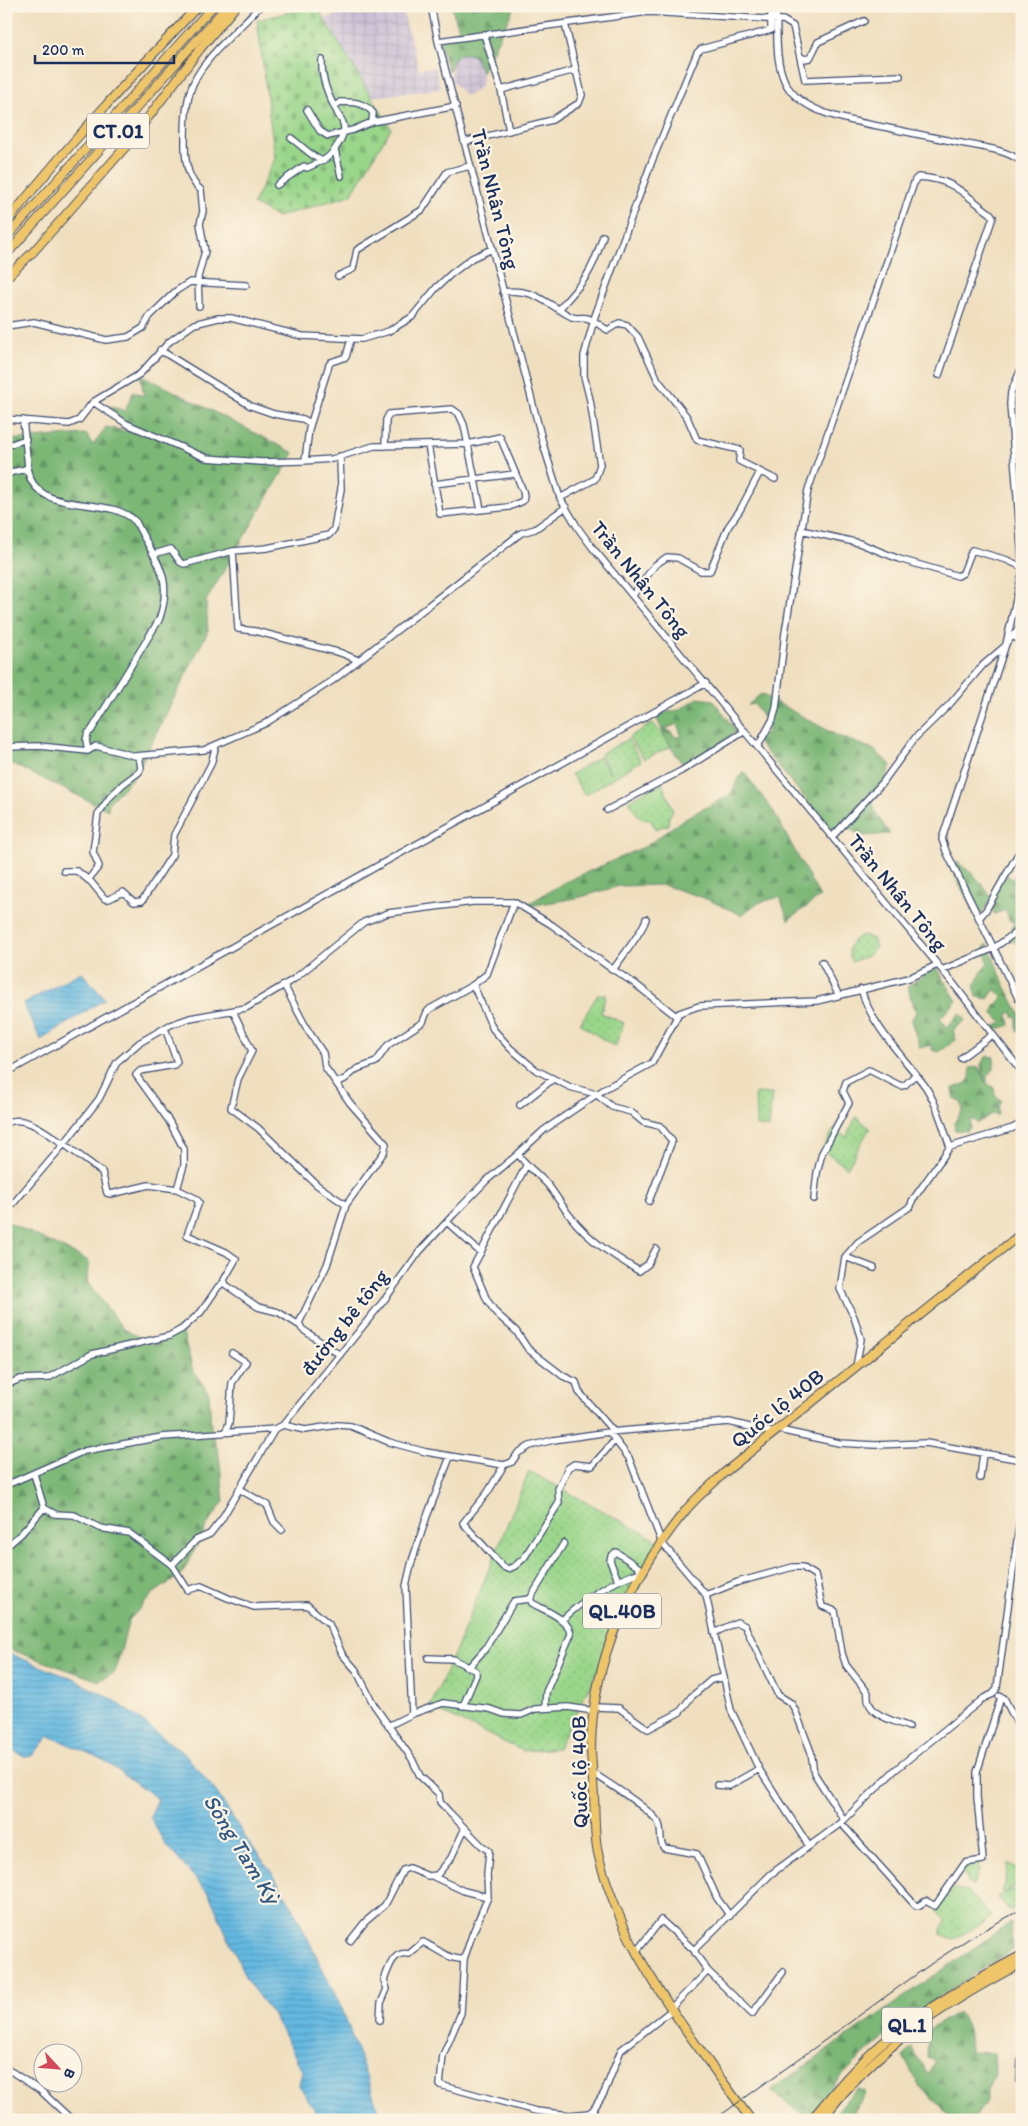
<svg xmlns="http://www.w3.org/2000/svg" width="1028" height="2126" font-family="Itim,sans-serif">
	<defs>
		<pattern id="industrial-grid" width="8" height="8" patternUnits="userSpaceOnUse" patternTransform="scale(1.25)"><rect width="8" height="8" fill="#cabfd6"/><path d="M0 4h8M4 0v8" fill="none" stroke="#ada4ba"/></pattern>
		<pattern id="grass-dots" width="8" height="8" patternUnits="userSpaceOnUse" patternTransform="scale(1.25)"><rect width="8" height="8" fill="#9ad68a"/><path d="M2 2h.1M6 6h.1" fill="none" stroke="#84b87a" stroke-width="1.8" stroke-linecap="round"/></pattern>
		<pattern id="forest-firs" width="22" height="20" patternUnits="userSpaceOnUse" patternTransform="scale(1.25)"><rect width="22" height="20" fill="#7bb776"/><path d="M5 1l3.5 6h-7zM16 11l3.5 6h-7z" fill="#649564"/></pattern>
		<pattern id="wetland-marsh" width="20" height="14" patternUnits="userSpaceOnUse" patternTransform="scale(1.25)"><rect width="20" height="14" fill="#9ad68a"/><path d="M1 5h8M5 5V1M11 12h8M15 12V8" fill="none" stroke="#84b87a"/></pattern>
		<pattern id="cemetery-stones" width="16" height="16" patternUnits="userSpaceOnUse" patternTransform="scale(1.25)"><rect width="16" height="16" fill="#9ad68a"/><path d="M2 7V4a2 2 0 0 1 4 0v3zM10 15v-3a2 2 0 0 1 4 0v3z" fill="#84b87a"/></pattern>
		<pattern id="water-rules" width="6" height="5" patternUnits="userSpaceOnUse" patternTransform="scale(1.25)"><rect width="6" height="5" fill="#65b9e1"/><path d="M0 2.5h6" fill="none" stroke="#5297ba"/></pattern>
	</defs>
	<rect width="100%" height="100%" fill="#fcf5e5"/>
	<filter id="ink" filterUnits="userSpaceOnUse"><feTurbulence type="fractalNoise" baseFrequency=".02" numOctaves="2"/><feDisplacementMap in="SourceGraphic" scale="10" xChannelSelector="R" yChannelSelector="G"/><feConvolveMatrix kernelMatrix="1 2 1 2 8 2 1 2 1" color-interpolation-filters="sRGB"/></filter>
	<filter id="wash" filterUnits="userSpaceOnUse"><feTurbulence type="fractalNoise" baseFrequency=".0096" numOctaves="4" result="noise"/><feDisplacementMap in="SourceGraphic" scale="20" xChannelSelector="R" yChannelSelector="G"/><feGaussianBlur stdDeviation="1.12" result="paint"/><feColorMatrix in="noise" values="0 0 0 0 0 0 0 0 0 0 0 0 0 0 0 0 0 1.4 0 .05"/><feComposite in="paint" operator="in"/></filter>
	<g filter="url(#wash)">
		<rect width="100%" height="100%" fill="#f0dfbf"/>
		<path fill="url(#industrial-grid)" d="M314,6h38l-35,9z
			M368,6h33l18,63 16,-2 6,22 -82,9 -35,-79z
			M465,52l9,4 8,11 -1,19 -12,9h-5l-13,-15 1,-18 3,-5z"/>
		<path fill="url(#grass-dots)" stroke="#5a8274" d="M653,723l19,23 -28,13 -15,-22z
			M628,739l13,22 -56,34 -14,-21 28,-17 11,16 -10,-19z
			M662,783l11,27 -4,7 -1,8 -13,4 -4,-9c-14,0 -16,-9 -22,-20z
			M862,935l11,4 3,8 -9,9 -15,6c-7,-13 -1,-22 10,-27z
			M598,994l8,1 -5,18 23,10 -9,24 -35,-23z
			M755,1093l17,1 -3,34 -13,-3z
			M856,1117l15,12 -3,2 -21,37 -25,-19 12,-20 12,8z
			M529,1471l133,72 -104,205 -35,3 -93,-44 25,-55z
			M978,1863l1,7 -6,16 -6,-3 -1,-7 -5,-3 2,-8z
			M1022,1886v16l-12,9 -12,-14z
			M951,1888l17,3 23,25 -7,7 -31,16 -12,-5v-4l5,-9 -9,-9v-5z"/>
		<path fill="url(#forest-firs)" stroke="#4b736a" fill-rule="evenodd" d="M451,6h64l-33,66 -8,-16 -9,-3 -10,4 -6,15 -11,-31 21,-12z
			M140,374l154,79 -88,148 2,30 -73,145 -26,26 -1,8 -102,-49v-321l80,-6 7,11 13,-18 24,5 -21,-26 16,5 8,-19 11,4z
			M761,694l77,42 35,13 18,16 -9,24 -11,6 4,17 15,22 -29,2 -13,-8 -12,7 -79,-94 12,-12c-6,-9 -8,-17 -15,-25l-6,1z
			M698,698l15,2 23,31 -28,23 -16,5 -8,6c-11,-11 -15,-23 -23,-35h1l-5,-11 2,-5 20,-4zM677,724l5,13h-6l-8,-7h-5z
			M743,771l30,40 47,86 -32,23 -8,-23 -23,6 -15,12 -38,-17 -41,-13 -44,1 -42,12 -54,9 42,-25 81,-36 39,-28 45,-23z
			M957,862l17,13 18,22 -13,22 -20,-34 -5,-16z
			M1022,870v14l-6,-1 -4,10 4,8 6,2v38l-4,3 -10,-5 6,-16 -5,-3 -3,-10 -12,4 -3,-9 9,-32 9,3 6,6 -1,-6z
			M988,944l15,38 19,36v14l-5,-1v-14l-4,-1 -1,-4 -4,2 2,11 -16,5 -3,-2 11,-5 -9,-9 2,-9 8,-8 -8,-8 -7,10 -11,-2 -3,-12c7,-8 5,-13 14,-21l-4,-17z
			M936,967l21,34 -17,17 7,9 13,-14 6,7 -13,10 3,10 -17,12 -7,-2 -1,-5 -11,3 -9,-27 5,-9 -4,-9 -4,-17z
			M987,1056l7,1v12l-7,8v6l7,5 1,8 6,4 -3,7v8l-7,-1 -13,9 -7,-4 -1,9 -4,3 -11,-1 -1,-7 9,-13 -2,-8 -7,-3 -1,-11c13,-4 19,-5 17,-20l9,-1 6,15 -4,-18z
			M6,1221l83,40 -2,21 36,47 30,15 28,-18 12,45 16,22 2,34 8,28 5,46 -16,23 -26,50 -28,19 -25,27 -14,52 -16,9 -93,-33z
			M1011,1922l2,28c-57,36 -119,73 -167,122 -14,14 -26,32 -39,47l-36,-29z
			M958,2012c12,12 11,24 12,40l24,1 1,22 -8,13v13l-14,19h-22l-10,-14 -22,-20 -16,-30 9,-8 16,26 7,-13 -8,-3 1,-28z
			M858,2089l8,3 -17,28h-19l23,-28z"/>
		<path fill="url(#wetland-marsh)" stroke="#5a8274" d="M1008,1863l10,6 3,13 -16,11 -3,-2 3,-6z"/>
		<path fill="url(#cemetery-stones)" stroke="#5a8274" d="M316,6l75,122 -40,67 -75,22 -23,-13 22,-45 -18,-139z"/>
		<path fill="url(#water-rules)" stroke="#4074a0" d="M81,972l24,27 -64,41 -18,-36z
			M6,1652l51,21 17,5 12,8 27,13 74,57 30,37 30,47 24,31 23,39 49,101 39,109h-65v-6l-18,-29 3,-14 -9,-19 -20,-37 -26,-34 -38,-87 -44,-50 -15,-27 8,-18 -56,-40 -53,-23 -17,20 -6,1 -20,-10z"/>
	</g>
	<g filter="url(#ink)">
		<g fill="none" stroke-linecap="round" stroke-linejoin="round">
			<g stroke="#3b496d" stroke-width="8">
				<path id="minor" d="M431,6l7,35 106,406 16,51 18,30 14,19 360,435 70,90
					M776,6c2,25 -2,53 9,76 16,34 76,40 108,47 23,5 45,9 68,14 19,4 45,6 61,19
					M484,34l17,56 8,41
					M438,41l210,-29 135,8 10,6 12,54 95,-4
					M800,56l4,3 6,-1 8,-16 46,-21
					M501,90l74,-20
					M334,107l6,-5c14,0 24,0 33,11l-1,9
					M307,110l13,21 8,5 25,-6 19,-8 84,-16
					M291,138c11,8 19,17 31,23 10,-5 26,-27 21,-38 -1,-4 -5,-7 -6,-11 -9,-17 -16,-33 -15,-52
					M464,142l88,-22 27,-17 3,-8 -17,-71
					M335,150l6,26
					M277,185l27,-19 3,2 15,-7
					M338,276l15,-7 4,-19 65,-40 25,-38 23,-6
					M503,292c31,-5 43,12 69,25 6,2 10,0 15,1 8,2 14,9 21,12l11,-7 8,2 11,12 20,43 29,37 10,23 43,10 -1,11 36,18
					M199,306l-1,-29 7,-26 -5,-27 3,-13 -2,-21c-13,-10 -16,-28 -16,-45 0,-17 0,-36 5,-53 9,-32 48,-61 70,-86
					M560,308c25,-28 32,-35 43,-72
					M6,326l28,-4 72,18 22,-3 15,-9 7,-12 26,-25 14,-9 56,3
					M160,350l91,56 23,8 29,5 7,4
					M1022,367l-11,25 -1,12 12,157
					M93,402l34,22 79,34 55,4 42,-1 29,-2 42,-13 94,-2 32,-7 23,54 1,5 -1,5 -14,6 -69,7 -12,-69
					M6,419l63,5 10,-4 14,-18 47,-28 29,-32 25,-18 24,-6h13l71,18 60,3 27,-8 23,-14 24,-29 15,-14 21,-16 20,-9
					M6,446l20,-7
					M385,446l1,-26 3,-6 63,-5 7,5 5,11 17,85
					M305,461l4,-32 20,-64 2,-3 15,-5 5,-18
					M27,468c10,52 81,24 109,54 18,38 39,53 23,98l-68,111 -3,2 -2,7 2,11
					M6,476l6,-4 14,-3 2,-3 -5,-46
					M434,484l81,-10
					M560,498l35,-19 5,-14 -10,-65 -6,-24v-20l11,-40 57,-155 45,-108 4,-4 70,-19v-24
					M801,530l58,13 40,16 59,17 5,-3 9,-23 35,10 15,7
					M233,551l5,78 17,2 86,22 17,7
					M154,554l17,-5 9,13 4,2 49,-13 34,-3 62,-13 5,-6 7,-40 -1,-33
					M1022,573l-16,71 -64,195 4,12 76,155
					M633,595l22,-30 12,-8 11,1 23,13h9l18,-44 12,-17 20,-38
					M1013,636l9,6
					M1007,642l15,-16
					M758,746l15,-27 3,-11 9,-75 23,-143 107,-310 3,-3c36,2 44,16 72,36l3,4 -54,158
					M6,747l33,-1 49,5 8,-5 39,10 69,-6 62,-27 66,-42 189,-148 14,-4 31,-22
					M607,810l74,-39 64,-40
					M832,837l51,-55 32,-44 35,-34 33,-39 22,-19
					M64,871h13l14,11 14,17h4l14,-7 11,10 8,-1 30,-46 2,-20 37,-71 5,-19
					M88,880l11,-14 -6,-14 5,-38 12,-17 13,-13 16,-12 2,-4 -2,-12
					M980,917l6,-7 36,-63
					M822,962l16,32
					M613,970c8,-12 30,-39 33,-51
					M942,970l52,-22 28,-20
					M284,985l23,44 16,24 2,14 25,36 36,41 -2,8 -38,53 -19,60 -28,58 3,6 38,26
					M473,985l14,-11 27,-72
					M861,989c11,38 41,66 64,97 12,18 18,41 25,61
					M233,1011l19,40 -14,28 -7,29 27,20 59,57 29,20
					M165,1028l12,34 -3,3 -34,6 -4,4 33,46 15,28v16l-7,24 18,9 4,4 -12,33 39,17 10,7 -12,21 2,5 32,22 20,5 21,13
					M961,1058l31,-23
					M6,1073l700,-390
					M336,1083l9,-4 12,-10 19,-7 12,-17 35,-23 4,-10 3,-3 43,-24 20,44 17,19 26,22 34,17 26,7 16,13 19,5 12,10 17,4 12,15 -23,60
					M520,1105l33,-26
					M6,1123c19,-10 43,12 58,21l35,-45 18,-37 22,-19 31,-18 20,-7 56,-10 48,-29 70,-57 24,-9 85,-11h41l38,23 57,42 25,16 42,33
					M518,1154c9,13 20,20 30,31 8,10 14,21 22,31 18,24 44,40 69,55l9,-7 8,-15
					M526,1166l-53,101 14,33 9,13 20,18 12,18 35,27 13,6 3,10 34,39
					M814,1199l3,-26 5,-20 27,-50 -6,-12 3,-9 23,-12 32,16 4,-1 10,-10
					M6,1212l58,-68 38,28 5,21 4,1 38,-9 28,4
					M447,1222l34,31
					M845,1257l29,11
					M856,1367l5,-28 -7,-22 -14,-28 5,-32 13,-15 53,-36 1,-5 38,-54 63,-19 9,-5
					M6,1385l14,-6 28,-1 44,-24 77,-18 13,-7 19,-17 17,-25 6,-5
					M283,1425l22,5 33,-5 13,1 38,16 37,10 78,13 8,-3 6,-9 12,-7 23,-6 56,-8 120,-10 46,11
					M275,1429l-54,91 -11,14 -14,6 -24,25 16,25 13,-4 27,12 26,9 53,-2 22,19 13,30 14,16 18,35 38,54 8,17 19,18 1,8 9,10 32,33 8,6 -2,24 1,22 -16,38 -8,24 -3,54 -18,42 -3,30 96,26 34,4 19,-2 4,-3 11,-17 17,-43 52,-41
					M779,1430l60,13 36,2 51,-2 96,17
					M226,1431l3,-8 3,-40 14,-21 -14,-9
					M609,1432l20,26 33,85 44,52 25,115 28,59 50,77
					M504,1465l-16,27 -25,31 40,44 5,2 7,-3 9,-8 35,-55 -1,-14 10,-21 6,-4 18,2 23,-26
					M34,1474l10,34 11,6 19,1 26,13 29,5 43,32
					M980,1478l3,-25
					M6,1483h5l73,-32 78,-14 113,-8 8,-4 102,-126 35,-48 34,-37 32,-33 32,-27 26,-24 62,-42 46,-25 27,-50 20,-7 118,-5 92,-23 28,-13
					M239,1489l28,16 7,17 8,8
					M6,1547l15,-13 23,-26
					M618,1580l-8,-19 1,-5 5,-4 28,19
					M706,1595l32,-13 55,-15h9l13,8 7,31 13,5 7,42 4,12 22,28c-3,22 24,27 41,34
					M562,1620c25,-23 49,-39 82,-49
					M714,1633l23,-11 8,4 33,69 13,8 4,7 16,42 3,21 30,47
					M428,1658l25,1 23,12v4l-13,31
					M469,1667l16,-18 29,-48 16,-2
					M999,1696l5,2 14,27 4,17
					M595,1707l24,1 29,21 32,-17 11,-15 20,-17 13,-3
					M545,1708l1,-16 25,-58c-2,-15 -27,-24 -39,-31l-2,-4 34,-56
					M412,1714l-6,-128 6,-25 15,-45 23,-59
					M388,1726l24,-12 31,-11 47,6 14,5 17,1 14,-6 33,-2 26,4
					M593,1773c15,10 56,35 65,49 5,8 0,19 6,26l33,6 20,44 13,18
					M717,1785l12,1 30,-17
					M841,1823l74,82 3,1 8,-5 9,5 30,-43 18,-3 -6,-63v-25l24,-75
					M434,1877l30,14 24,6
					M350,1941l15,-19 20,-17 18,-35 6,-2 19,8 9,-1 14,-17 14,-30
					M636,1952l25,-32 34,31
					M708,1971l44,43 31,-42
					M672,2007l36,-36 -13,-18v-4l76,-75 70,-51 54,-53 89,-72 9,-4 4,-6 25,-184
					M380,2020l1,-17 6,-14 -3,-9c5,-12 9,-30 25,-26l14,-12c13,6 27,19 41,17
					M1021,2061l-1,20 2,5
					M6,2068l35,23 31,29"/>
			</g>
			<g stroke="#3b496d" stroke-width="10">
				<path id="highway" d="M6,223c60,-76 126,-147 192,-217
					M6,238l207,-232
					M6,255l221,-249
					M6,278l27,-26 95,-108 72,-95 36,-43
					M751,2120c-39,-54 -81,-108 -113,-165 -14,-25 -34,-75 -40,-102 -4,-18 -3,-39 -4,-57 -1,-15 -2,-30 -3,-45 0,-90 39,-173 95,-241 11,-14 26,-25 38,-37l298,-240
					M811,2120c23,-28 46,-56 74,-79 42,-34 90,-61 137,-86
					M822,2120c51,-71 124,-117 200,-157"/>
			</g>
			<use href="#minor" stroke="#fff" stroke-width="5.5"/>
			<use href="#highway" stroke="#eec569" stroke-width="8"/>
			<path stroke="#1b2f5e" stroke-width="1" d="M714,2120l221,-159 38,-25 49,-27"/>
		</g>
	</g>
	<g text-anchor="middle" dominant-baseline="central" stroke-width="4.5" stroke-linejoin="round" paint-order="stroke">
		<g fill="#fcf5e5" stroke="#5e6a86" stroke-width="1">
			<rect x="87" y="113.5" width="62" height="35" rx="4"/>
			<rect x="583" y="1593.5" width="78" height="35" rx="4"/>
			<rect x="882" y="2007.5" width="50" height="35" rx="4"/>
		</g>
		<g font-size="20" font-weight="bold" fill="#1b2f5e">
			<text x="118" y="131">CT.01</text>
			<text x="622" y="1611">QL.40B</text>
			<text x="907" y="2025">QL.1</text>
		</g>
		<g font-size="21" fill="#1b2f5e" stroke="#fcf5e5">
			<text transform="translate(496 199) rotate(76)">Trần Nhân Tông</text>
			<text transform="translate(641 579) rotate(51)">Trần Nhân Tông</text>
			<text transform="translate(898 892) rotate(51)">Trần Nhân Tông</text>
			<text transform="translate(344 1322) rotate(-52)">đường bê tông</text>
			<text transform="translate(777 1408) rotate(-39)">Quốc lộ 40B</text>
			<text transform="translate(579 1772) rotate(-91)">Quốc lộ 40B</text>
		</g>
		<g font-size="22" font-style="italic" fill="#315885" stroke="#fcf5e5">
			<text transform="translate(242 1849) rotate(58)">Sông Tam Kỳ</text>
		</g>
	</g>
	<rect width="1028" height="2126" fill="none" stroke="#fcf5e5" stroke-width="25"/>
	<g transform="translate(58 2068) rotate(116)"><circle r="24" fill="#fcf5e5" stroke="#a2a6af"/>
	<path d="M0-4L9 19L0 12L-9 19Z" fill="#d1495b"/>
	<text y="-8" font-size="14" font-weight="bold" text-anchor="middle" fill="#1b2f5e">B</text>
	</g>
	<path d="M35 55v8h139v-8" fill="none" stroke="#1b2f5e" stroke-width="2.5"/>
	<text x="42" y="55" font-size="15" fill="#1b2f5e" stroke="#fcf5e5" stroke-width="4" paint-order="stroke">200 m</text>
</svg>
